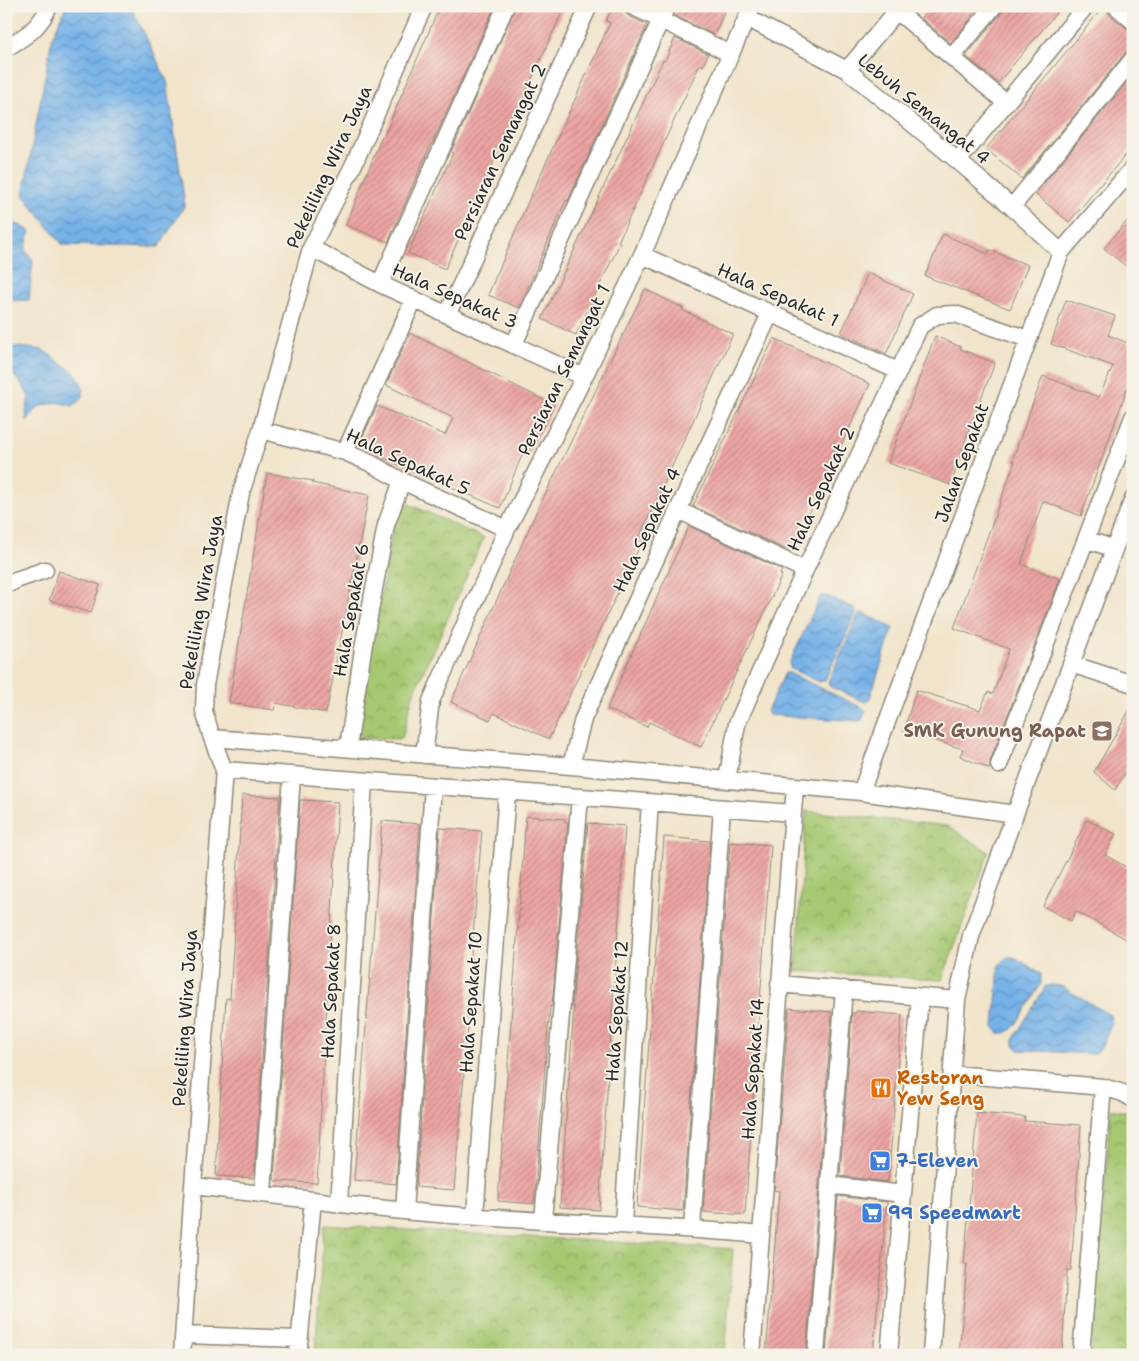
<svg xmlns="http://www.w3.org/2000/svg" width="1139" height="1361" font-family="'Shantell Sans',sans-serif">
	<defs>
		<pattern id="park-crowns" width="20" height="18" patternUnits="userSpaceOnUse" patternTransform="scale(1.25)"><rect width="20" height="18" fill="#a6c871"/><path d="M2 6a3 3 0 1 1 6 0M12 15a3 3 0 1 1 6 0" fill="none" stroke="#87a35d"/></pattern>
		<pattern id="water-waves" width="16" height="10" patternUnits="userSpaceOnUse" patternTransform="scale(1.25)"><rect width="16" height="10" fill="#76b2e8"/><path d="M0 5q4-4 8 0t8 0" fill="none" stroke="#6191bc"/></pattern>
		<pattern id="building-hatch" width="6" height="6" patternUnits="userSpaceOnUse" patternTransform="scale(1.25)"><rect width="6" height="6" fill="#eda5a3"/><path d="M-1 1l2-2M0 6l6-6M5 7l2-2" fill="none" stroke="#c08785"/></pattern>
	</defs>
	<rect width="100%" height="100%" fill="#f7f3e8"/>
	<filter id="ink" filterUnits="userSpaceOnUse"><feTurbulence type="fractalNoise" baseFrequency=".02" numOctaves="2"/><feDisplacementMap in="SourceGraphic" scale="10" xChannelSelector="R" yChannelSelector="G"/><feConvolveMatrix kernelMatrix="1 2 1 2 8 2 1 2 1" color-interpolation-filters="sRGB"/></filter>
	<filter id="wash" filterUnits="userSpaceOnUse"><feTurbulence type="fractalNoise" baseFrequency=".0096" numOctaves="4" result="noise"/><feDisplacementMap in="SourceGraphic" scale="20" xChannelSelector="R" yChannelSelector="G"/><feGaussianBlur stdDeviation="1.12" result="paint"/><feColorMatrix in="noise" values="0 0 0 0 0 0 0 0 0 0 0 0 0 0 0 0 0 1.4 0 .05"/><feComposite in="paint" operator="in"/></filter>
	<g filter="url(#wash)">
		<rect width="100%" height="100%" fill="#f1e4ca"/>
		<path fill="url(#park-crowns)" stroke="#687a4e" d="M398,499l86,39 -71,157 -11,44 -46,-1z
			M806,811l142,15 41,26 -47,128 -146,-9z
			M1111,1109l22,4v242h-42z
			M324,1225l409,24 -8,106h-410z"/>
		<path fill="url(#water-waves)" stroke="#506e8a" d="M66,6h58l9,4 34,71 18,124 -26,42 -96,-2 -40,-50 29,-157z
			M9,222l10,3 11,6 -5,19 8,10 -4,40 -23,1v-73z
			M10,346l33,4 33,24 7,13v10l-10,9 -16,-4 -19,5 -11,14 -1,-9 3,-15 -6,-11 -17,-20v-16z
			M824,595l30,13 2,5 -31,67 -5,2 -29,-13 -2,-5 31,-67z
			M863,613l30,15 -24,73 -4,1 -35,-15 -2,-5 30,-67z
			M785,673h4l74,35 3,3 -4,9 -3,1 -90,-6 -2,-4z
			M1007,957h7l27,16v11l-26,42c-6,6 -9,8 -17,7l-4,-6 5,-62z
			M1051,985l10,1 49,29 2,8 -11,25 -7,6 -75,-4 -5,-5v-7l32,-52z"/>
		<g id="blocks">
			<path fill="url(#building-hatch)" d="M440,6h55l-63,138h-1l-43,98 -42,-17 36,-89h2z
				M516,6h49l-120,263 -37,-16 45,-100 -2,-1z
				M613,6h9l2,5 3,4 20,10 -79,176 -2,-1 -47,108 -31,-13 39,-91 83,-181 -4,-2z
				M677,6h50l-13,29 -40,-20z
				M931,6h50l-30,37 -30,-25z
				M1004,6h58l-64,77 -32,-27 36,-44z
				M1104,6h2l3,8 17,14 7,3v18l-8,4 -103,126 -36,-30z
				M675,38l33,16 -5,12 -3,-2 -82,178 2,1 -44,92 -34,-16 121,-259 2,1z
				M1133,75v71l-64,76 -34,-28z
				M1133,214v58l-29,-24z
				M943,234l45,20 2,-4 38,15 -18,44 -85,-33z
				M868,273l45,21 -27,60 -45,-21z
				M645,289l38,19 -1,2 51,24 -93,202 4,1 -95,202 -55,-26 -4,7 -39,-18 93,-207h1z
				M1066,300l49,16 -7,19 25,10v46l-6,-2 -46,127 -38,-15 -22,63 39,15 -70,182v8l-30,-13 3,-7 -59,-18 12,-41 64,20 8,-18 5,2 16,-45 -55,-21 61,-167h-3l18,-50 13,-35 56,21 14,-31 -62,-22z
				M410,333l144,72 -26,51 -5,-3 -23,55 -142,-61 19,-41 68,29 8,-17 -67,-33z
				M935,336l26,11 -1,2 35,14 -24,60 -20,62 -63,-22z
				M774,338l96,46 -79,168 -98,-46z
				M267,473l46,8 -1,2 57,12 -43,218 -50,-10 -2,7 -45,-7z
				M689,526l93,44 -2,4 2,1 -81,172 -52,-25 -2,5 -40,-18z
				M59,571l41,14 -9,28 -42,-13z
				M1133,704v56l-18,30 -21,-18z
				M242,795l38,2 -26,381 -38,-2 10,-178 4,1z
				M300,800l38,2 -21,381 -41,-2 -2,-2z
				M526,816l39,3v3h3l-16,184h-2l-16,198 -36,-3z
				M1087,820l29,14 -11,21 28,16v72l-57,-32 -5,10 -28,-15z
				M382,821l38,3 -24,360 -42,-4z
				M588,823l37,3 -26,384 -39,-3 14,-200h-2z
				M440,828l42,3 -16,185h3l-15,174 -38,-3z
				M664,837l46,4 -27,370 -46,-4z
				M730,842l41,3 -26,370 -42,-3z
				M789,1008l43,4 -26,343h-40l13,-164 -5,-1z
				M856,1011l46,4 -14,167 -48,-6 12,-163h4z
				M977,1113l48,4 -1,4 57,4 -10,145h-4l-5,85h-103l8,-91h-3z
				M838,1196l49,6 -14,153h-47z"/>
		</g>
	</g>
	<g filter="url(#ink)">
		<use href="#blocks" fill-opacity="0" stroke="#8e887a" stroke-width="1"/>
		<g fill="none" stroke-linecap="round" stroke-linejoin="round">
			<g stroke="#8e887a" stroke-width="19">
				<path id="minor" d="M632,6l99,48
					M1116,6l17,15
					M897,11l109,92
					M747,18l100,52 111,91 54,46 49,45
					M6,48c19,-11 34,-20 43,-42
					M952,57l42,-51
					M847,70l54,-64
					M958,161l128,-155
					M1012,207l121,-148
					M311,248l69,36 204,93
					M642,255l256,116
					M380,284l126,-278
					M447,315l142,-309
					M514,344l153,-338
					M261,430l84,22 25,11 32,18 105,48
					M345,452l69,-153
					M678,510l127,60
					M1086,539l28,10
					M6,585l10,-5 29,-10
					M1071,664l62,20
					M212,738l359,28 290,26 154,22
					M348,748l16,-105 22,-118 16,-44
					M424,755l7,-54 76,-172 77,-152 58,-122 110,-249
					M999,765l134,-348
					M571,766l12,-47 95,-209 92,-196
					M224,770l569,43
					M727,780l10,-56 68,-154 115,-244 17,-11 18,-1 73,25
					M861,792l200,-540 72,-84
					M779,984l178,16
					M953,1074l150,13 20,6 10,6
					M829,1185l74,9
					M193,1186l120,14
					M263,1193l29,-417
					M339,1204l25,-423
					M404,1211l29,-425
					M475,1216l32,-424
					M543,1220l37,-423
					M623,1224l27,-422
					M692,1228l30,-420
					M184,1335l115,4
					M182,1355l11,-169 31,-416 -12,-32 -8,-27 1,-26 36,-192 20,-63 50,-182 42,-82 71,-160
					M298,1355l15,-155c148,22 299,21 448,35
					M752,1355l43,-569
					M816,1355l28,-366
					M889,1355l31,-357
					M931,1355l26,-355 14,-64 44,-122 118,-315
					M1081,1355l22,-268"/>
			</g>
			<use href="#minor" stroke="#fff" stroke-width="16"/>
		</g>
	</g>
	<defs>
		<g id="school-square" transform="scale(1.125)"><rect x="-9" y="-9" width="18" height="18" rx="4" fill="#8d6e63" stroke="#f7f3e8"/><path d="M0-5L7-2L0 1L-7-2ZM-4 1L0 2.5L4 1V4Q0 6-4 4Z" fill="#fff"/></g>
		<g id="restaurant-square" transform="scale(1.125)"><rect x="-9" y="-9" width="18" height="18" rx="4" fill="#e8710a" stroke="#f7f3e8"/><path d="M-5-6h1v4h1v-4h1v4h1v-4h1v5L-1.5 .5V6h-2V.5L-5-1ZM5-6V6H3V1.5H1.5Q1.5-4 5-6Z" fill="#fff"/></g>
		<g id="supermarket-square" transform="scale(1.125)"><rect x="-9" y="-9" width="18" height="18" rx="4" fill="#3f7fe0" stroke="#f7f3e8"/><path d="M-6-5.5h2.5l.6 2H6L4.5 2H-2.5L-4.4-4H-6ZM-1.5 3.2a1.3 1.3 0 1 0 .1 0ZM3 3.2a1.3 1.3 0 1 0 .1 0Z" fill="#fff"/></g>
	</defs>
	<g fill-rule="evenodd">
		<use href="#school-square" x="1102" y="731"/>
		<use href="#restaurant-square" x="881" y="1088"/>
		<use href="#supermarket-square" x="880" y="1161"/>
		<use href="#supermarket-square" x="872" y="1213"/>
	</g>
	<g text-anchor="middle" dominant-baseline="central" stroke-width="4" stroke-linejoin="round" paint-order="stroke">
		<g font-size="18" fill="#2b2b2b" stroke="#f7f3e8">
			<text transform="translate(924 109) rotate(39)">Lebuh Semangat 4</text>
			<text transform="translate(500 152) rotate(-65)">Persiaran Semangat 2</text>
			<text transform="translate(329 167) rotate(-65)">Pekeliling Wira Jaya</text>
			<text transform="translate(778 295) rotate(24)">Hala Sepakat 1</text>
			<text transform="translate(455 296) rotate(24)">Hala Sepakat 3</text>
			<text transform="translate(564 370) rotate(-64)">Persiaran Semangat 1</text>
			<text transform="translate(408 462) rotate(25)">Hala Sepakat 5</text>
			<text transform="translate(962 463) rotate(-70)">Jalan Sepakat</text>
			<text transform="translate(821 489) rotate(-65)">Hala Sepakat 2</text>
			<text transform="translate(647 530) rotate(-65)">Hala Sepakat 4</text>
			<text transform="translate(201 602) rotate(-80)">Pekeliling Wira Jaya</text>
			<text transform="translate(351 610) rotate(-80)">Hala Sepakat 6</text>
			<text transform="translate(331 991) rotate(-87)">Hala Sepakat 8</text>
			<text transform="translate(471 1002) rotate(-86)">Hala Sepakat 10</text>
			<text transform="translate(617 1011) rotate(-86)">Hala Sepakat 12</text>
			<text transform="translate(185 1018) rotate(-86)">Pekeliling Wira Jaya</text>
			<text transform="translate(753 1069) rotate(-86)">Hala Sepakat 14</text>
		</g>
		<g font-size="18" font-weight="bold" fill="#785e54" stroke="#f7f3e8" text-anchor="end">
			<text x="1086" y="731">SMK Gunung Rapat</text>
		</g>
		<g font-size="18" font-weight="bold" fill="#c56008" stroke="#f7f3e8" text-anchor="start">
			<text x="897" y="1078">Restoran<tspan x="897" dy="21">Yew Seng</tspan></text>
		</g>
		<g font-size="18" font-weight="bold" fill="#366cbe" stroke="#f7f3e8" text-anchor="start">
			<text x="896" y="1161">7-Eleven</text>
			<text x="888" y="1213">99 Speedmart</text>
		</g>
	</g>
	<rect width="1139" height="1361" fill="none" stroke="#f7f3e8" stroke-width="25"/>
</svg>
